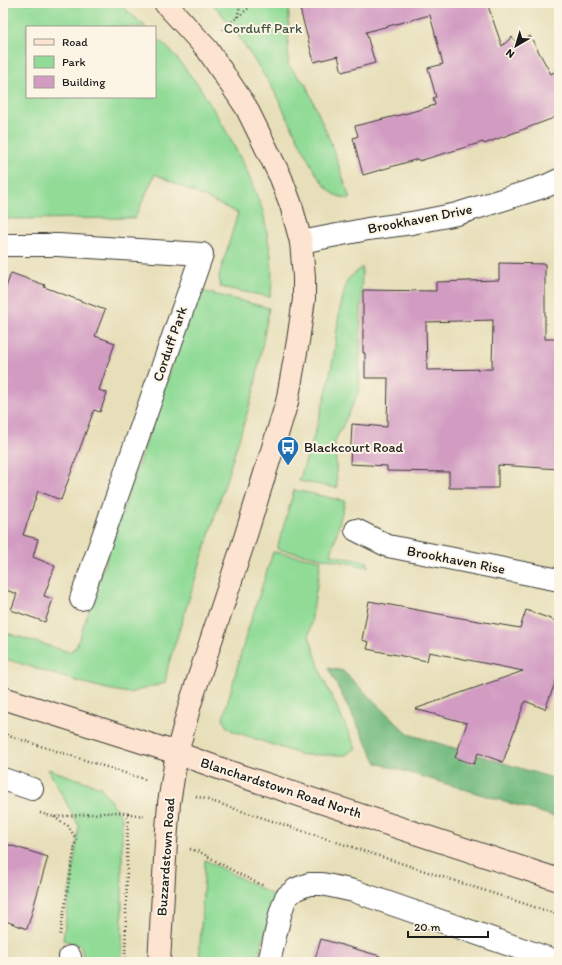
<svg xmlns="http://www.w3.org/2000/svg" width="562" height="965" font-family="Itim,sans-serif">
	<rect width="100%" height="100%" fill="#fcf5e5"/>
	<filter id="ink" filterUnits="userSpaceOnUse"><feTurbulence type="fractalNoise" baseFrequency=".025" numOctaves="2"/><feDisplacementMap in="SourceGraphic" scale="8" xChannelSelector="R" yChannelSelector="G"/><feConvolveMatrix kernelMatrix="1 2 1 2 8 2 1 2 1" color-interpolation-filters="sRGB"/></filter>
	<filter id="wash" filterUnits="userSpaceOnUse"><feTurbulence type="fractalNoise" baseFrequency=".012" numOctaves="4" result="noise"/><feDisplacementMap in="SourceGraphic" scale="16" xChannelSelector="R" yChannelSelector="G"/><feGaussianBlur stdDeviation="0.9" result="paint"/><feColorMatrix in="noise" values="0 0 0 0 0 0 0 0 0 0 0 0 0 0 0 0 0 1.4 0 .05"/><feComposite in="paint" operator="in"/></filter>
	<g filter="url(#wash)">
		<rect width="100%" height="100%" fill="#e7dfb9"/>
		<path fill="#91db97" stroke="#567c5a" d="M3,3h115l28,24h-119v70h128v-61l16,15 28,35 25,41 22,42 17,42 4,22 4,23 1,27 -2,14 -50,-10 -1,-11 19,-63 -83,-39 -20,44 -132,1z
			M212,3h79l-2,7 -1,55 18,20 25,58 19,56c-5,-1 -11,-2 -16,-5 -10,-7 -17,-19 -23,-29l-39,-78 -41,-62z
			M362,267l-3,124 -9,20 -15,30 2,47 -38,-7 16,-48 13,-48 6,-31 5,-41 8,-33z
			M198,290l71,18 -15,83 -86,275 -3,17 -36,10 -22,-4 -41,-11 -63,-20v-26l66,20 7,-5 3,-8z
			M294,490l51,11 -14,54 37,7v5l-91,-18z
			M273,552l48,8 -12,76 14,42 33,70 -10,7h-44l-69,-24 -6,-4 -4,-8 22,-80z
			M48,769l53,18 21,31v144h-38l-3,-16 -18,-6 16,-114z
			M205,860l70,36 -18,66h-58z"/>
		<path fill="#74bb80" stroke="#486c4e" d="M328,668l15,3 65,63 151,46v38l-182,-55z"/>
		<g id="blocks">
			<path fill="#d29bc2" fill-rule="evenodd" d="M324,3h163l15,43 10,-9 6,7 12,-8 21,38 8,-5v46l-8,4 -67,25 -1,-2 -64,19 -1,-2 -55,16 -10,-37 5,-2 -3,-10 53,-13 27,-8 -2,-7 3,-1 -8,-29 15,-4 -13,-49 -64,17 9,31 -33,9 -4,-16 -24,6 -14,-53z
				M499,263l46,1v75h14v130l-61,-4v23h-49v-16l-62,-1v-5l-37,-2 2,-40 35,3 1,-49h-23v-25h-2v-63l73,1v-9l63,-2zM493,320l-1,49 -65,1 -1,-48z
				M11,273l34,12 -1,2 61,23 -10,26 20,7 -16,47 8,3 -7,19 -6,-2 -33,90 -23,-9 -15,44 15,4 -5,18 22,9 -11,30 9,3 -8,23 -34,-12 6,-16 -14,-5 2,-7h-2v-286z
				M369,601l86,16 65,11 6,-18 33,12v56h-2l-12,31 -20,-8 -22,61 -25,-9 -4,11 -19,-6 12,-35 -52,-14 108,-38 -94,-19 -2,9 -60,-12 2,-7 -7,-2z
				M3,843l45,14 -21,72 -24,-9z
				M321,939l59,17v6h-66z"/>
		</g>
	</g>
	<g filter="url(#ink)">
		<use href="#blocks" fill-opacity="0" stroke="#3a3934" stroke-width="1"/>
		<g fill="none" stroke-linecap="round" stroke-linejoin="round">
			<g stroke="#3a3934" stroke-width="24">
				<path id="street" d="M301,242l67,-13 44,-6 45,-9 89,-28 13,-6
					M3,245h55l144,9 -121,345
					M356,530l32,16 171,34
					M3,779l29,10
					M70,962v-5
					M269,962l12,-51 5,-14 10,-8 13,-5h13l32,7 205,71"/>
			</g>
			<g stroke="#3a3934" stroke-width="24">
				<path id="secondary" d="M3,698l174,55 64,23 318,104
					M159,962l7,-120 3,-39 8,-50 14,-52 54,-163 42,-136 11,-61 6,-42v-22l-3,-35 -10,-37 -10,-27 -35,-71 -39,-58 -42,-46"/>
			</g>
			<path stroke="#3a3934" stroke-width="2.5" stroke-dasharray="1 3" stroke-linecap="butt" d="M237,17l4,-14
				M223,30l5,-5 27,-22
				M3,734l144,46
				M196,796l363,119
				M40,813l14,4 63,-5 27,4
				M54,817l14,9 8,13 -16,96
				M190,849l10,3 39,22 25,12
				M125,962l3,-149"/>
			<use href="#street" stroke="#fff" stroke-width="22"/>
			<use href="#secondary" stroke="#fde4d0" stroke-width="22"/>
		</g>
	</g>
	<defs>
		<g id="bus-pin" transform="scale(1.15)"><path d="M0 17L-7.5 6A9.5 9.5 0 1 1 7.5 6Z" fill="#1f6fb2" stroke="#fcf5e5"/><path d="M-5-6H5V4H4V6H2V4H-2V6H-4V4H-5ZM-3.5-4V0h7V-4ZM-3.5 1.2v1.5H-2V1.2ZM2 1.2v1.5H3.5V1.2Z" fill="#fff"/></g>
	</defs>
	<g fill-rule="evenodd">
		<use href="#bus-pin" x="288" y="447"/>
	</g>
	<g text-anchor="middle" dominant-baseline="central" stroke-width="4" stroke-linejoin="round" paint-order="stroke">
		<g font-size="14" fill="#3f5541" stroke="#fcf5e5">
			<text x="263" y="28">Corduff Park</text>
		</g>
		<g font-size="14" fill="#1c1c1c" stroke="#fcf5e5">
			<text transform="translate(420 219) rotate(-11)">Brookhaven Drive</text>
			<text transform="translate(170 344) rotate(-71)">Corduff Park</text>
			<text transform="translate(456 560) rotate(11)">Brookhaven Rise</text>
			<text transform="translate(281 788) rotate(18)">Blanchardstown Road North</text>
			<text transform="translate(166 857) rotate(-86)">Buzzardstown Road</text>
		</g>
		<g font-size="14" fill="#1c1c1c" stroke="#fcf5e5" text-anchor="start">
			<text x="304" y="447">Blackcourt Road</text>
		</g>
	</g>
	<rect width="562" height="965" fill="none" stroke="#fcf5e5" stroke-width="16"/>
	<rect x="26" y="26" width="130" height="72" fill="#fcf5e5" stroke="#a29e95"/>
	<rect x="34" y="39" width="20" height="6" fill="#fde4d0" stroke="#a29e95"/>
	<text x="62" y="46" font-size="12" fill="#1c1c1c">Road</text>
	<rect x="34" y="56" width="20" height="12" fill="#91db97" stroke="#a29e95"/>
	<text x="62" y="66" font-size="12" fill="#1c1c1c">Park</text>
	<rect x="34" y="76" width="20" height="12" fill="#d29bc2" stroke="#a29e95"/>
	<text x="62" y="86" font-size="12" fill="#1c1c1c">Building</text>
	<g transform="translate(516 46) rotate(218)" stroke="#fcf5e5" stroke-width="3" paint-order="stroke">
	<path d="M0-3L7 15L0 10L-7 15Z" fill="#1c1c1c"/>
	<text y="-6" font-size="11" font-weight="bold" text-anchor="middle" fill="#1c1c1c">N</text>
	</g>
	<path d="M408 931v6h80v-6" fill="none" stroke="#1c1c1c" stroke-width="2"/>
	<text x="414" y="931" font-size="12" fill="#1c1c1c" stroke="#fcf5e5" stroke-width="3" paint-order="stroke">20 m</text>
</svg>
